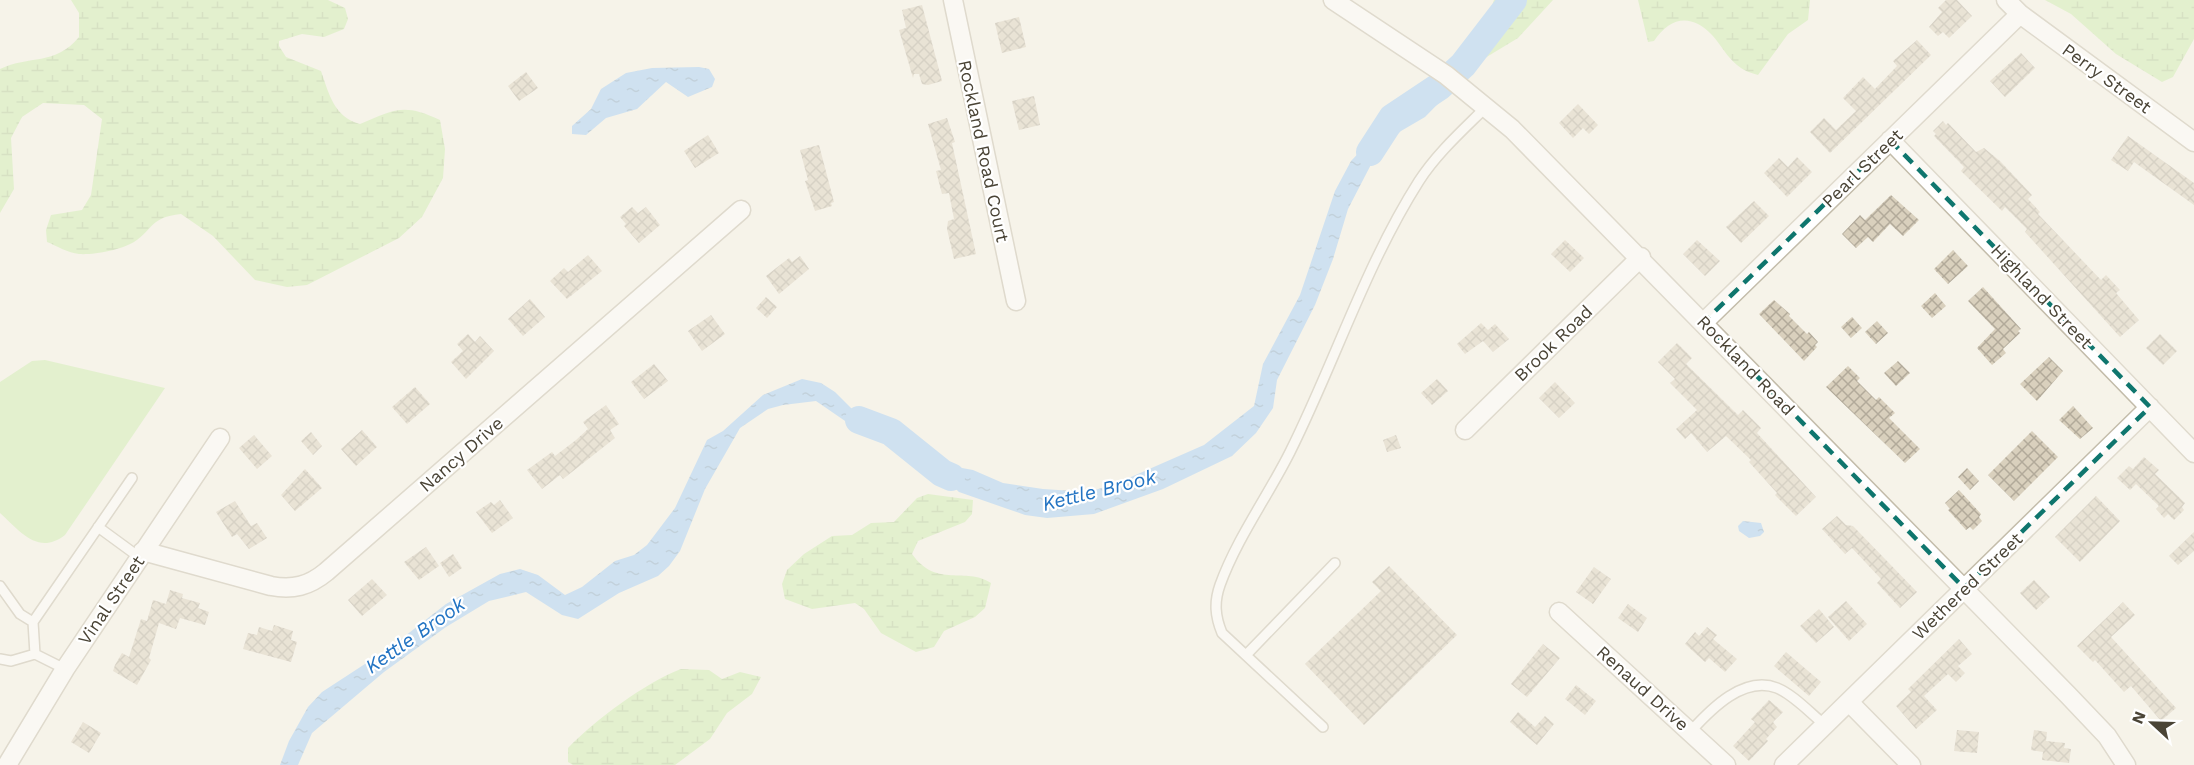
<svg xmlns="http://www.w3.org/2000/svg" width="2194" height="765" font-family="'Work Sans',sans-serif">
	<defs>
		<pattern id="wetland-marsh" width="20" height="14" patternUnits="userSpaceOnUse" patternTransform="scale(1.5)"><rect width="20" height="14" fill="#cceeae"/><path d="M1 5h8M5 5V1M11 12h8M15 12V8" fill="none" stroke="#b1cd96"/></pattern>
		<pattern id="water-ripples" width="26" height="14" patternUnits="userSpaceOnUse" patternTransform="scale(1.5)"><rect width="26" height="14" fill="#a0cdf8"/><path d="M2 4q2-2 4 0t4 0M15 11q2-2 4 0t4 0" fill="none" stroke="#84a8ca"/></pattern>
		<pattern id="building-cross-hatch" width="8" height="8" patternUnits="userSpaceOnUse" patternTransform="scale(1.5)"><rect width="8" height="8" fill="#d9d0bd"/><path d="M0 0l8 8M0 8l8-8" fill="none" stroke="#b2aa9a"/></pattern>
	</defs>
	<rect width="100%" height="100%" fill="#f6f3e9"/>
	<path fill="#cceeae" d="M45,360l120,28 -100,147c-27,21 -45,-4 -65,-22v-131l32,-21z"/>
	<path fill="url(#wetland-marsh)" d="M71,0h257l17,8 3,11 -4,10 -20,8 -22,-3 -23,7v5l7,11 35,14c8,23 13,46 39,53 35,-15 44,-21 80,-4l5,29 -2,29 -21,39 -23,21 -92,47 -20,2 -32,-7 -42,-44 -32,-22c-32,4 -26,14 -47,28 -13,8 -40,13 -55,12 -11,-1 -22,-8 -32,-12l-1,-12 5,-15 31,-5 9,-15 11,-76 -18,-14 -41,-2 -21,14 -11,21 3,51 -14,24v-144c29,-14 55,-3 79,-32v-24z
		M1494,0h59l-35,38 -38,23 -12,-10 11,-10z
		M1638,0h172l-2,20 -20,14 -30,41c-8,-2 -15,-5 -21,-10 -10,-8 -16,-20 -25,-30 -21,-22 -42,-18 -58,6l-6,1z
		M2045,0h149v39l-21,38 -11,5 -46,-28 -45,-40z
		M928,494l45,6 -1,14 -7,8 -47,19 -6,13c25,35 53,12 79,29l-6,25 -10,9 -31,14 -10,16 -18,5 -35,-19 -17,-24 -9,-6 -43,6 -27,-10 -3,-15 5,-14 17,-16 28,-18 20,-1 19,-12 23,-1 23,-24z
		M681,669l28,1 13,9 18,-7 21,5 -9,17 -25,19 -17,26 -35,26h-102l-5,-3v-14c26,-27 78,-66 113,-79z"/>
	<path fill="url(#water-ripples)" d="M1468,51l12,10 -55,56 -24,14 -23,20 -30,58 -15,50 -18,46 -38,75 -4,28 -17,25 -24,23 -69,33 -69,25 -47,4 -22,-3 -66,-23 -57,-55 -54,-14 -32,-22 -33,4 -15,4 -28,19 -35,61 -25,62 -11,15 -11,10 -39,17 -41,26 -16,-4 -36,-23 -37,9 -43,26 -62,45 -72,61 -14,32h-18l9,-24 19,-34 14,-15 69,-45 55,-43 54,-30 20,-5 18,6 27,20 17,-8 33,-26 19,-6 13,-10 28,-37 32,-68 16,-9 40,-36 39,-16 19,4 14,9 25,25 19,1 27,10 45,38 22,4 30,13 40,6 45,3 27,-8 89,-39 50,-39 9,-42 37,-69 35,-104 16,-30 38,-40 45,-30 22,-22z
		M699,67l10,2 6,10 -3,8 -24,10 -22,-15 -29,27 -31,9 -20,17 -14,-1v-8l19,-17 10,-20 25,-16 26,-5z
		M1743,521l18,2 3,9 -4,4 -11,2 -10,-7 -1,-5z"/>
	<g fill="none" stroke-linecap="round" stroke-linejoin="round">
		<path stroke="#a0cdf8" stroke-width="28" d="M1370,152l22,-34 48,-32 23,-21 50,-65
			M859,420l32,12 51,41 9,4"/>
	</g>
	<path fill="url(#building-cross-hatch)" d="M1946,0h11l15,16 -23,22 -6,-6 -5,4 -9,-9 13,-15 -4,-4z
		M922,5l20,76 -14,4 -6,-1 -3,-10h-5l-1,4 -14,-48 7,-2 -4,-18z
		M1019,17l7,30 -24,6 -7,-30z
		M1917,40l14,15 -101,98 -20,-21 14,-14 12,12 20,-19 -13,-13 20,-21 12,12 22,-23 -4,-5z
		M2021,53l14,15 -30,29 -15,-16z
		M526,72l12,16 -19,13 -11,-15z
		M1034,96l6,29 -21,5 -7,-29z
		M1578,104l20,21 -9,9 -6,-6 -10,10 -14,-15z
		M947,118l8,24 -3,1 24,111 -22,5 -7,-30 1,-8 6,-2 -5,-26 -7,1 -6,-23 5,-1 -13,-46z
		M1943,121l3,4 2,-2 28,29 8,-4 16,13 32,34 -4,4 12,13 -2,2 63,66 5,-5 14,15 -4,3 23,27 -19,17 -95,-105 2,-3 -22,-22 -3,4 -41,-40 3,-4 -30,-31 2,-2 -3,-3z
		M708,135l11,18 -24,15 -11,-17z
		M2128,136l66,47v22l-60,-43 -6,9 -17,-11z
		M819,145l15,57 -3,1 1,3 -17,5 -10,-30 3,-1 -8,-30z
		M1797,157l15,15 -25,25 -23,-24 15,-15 9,9z
		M1891,195l28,25 -16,16 -13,-12 -17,18 -5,-5 -12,11 -14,-14 18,-19 5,5z
		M1754,201l15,15 -28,27 -15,-16z
		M632,207l6,6 8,-6 14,18 -21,18 -15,-17 2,-2 -6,-7z
		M1565,240l19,18 -14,14 -19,-18z
		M1697,240l23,21 -15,15 -22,-22z
		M1953,250l15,16 -20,18 -14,-15z
		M588,255l14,16 -35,28 -17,-18 14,-13 4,4z
		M800,256l9,13 -30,25 -13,-18 23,-18 3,4z
		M1983,287l38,42 -3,2 2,2 -17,16 3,4 -14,12 -15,-17 18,-19 -27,-28z
		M1935,293l11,13 -14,12 -11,-12z
		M766,297l11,10 -10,11 -11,-10z
		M530,299l15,18 -22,19 -15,-17z
		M1774,300l16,14 -1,2 18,18 2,-2 9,10 -3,3 2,2 -13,14 -45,-47z
		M711,315l14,19 -23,17 -14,-20z
		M1852,317l10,11 -11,10 -10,-11z
		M1877,321l11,12 -12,11 -11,-12z
		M1481,323l7,7 7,-6 14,15 -16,13 -10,-11 -18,13 -8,-10z
		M468,334l7,8 5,-6 14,15 -28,28 -15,-17 12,-11 -6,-7z
		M2160,334l17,17 -14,14 -17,-17z
		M1677,343l15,15 -6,6 52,51 5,-5 18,18 -4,5 59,64 -20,19 -21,-21 2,-2 -28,-31 2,-2 -25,-24 -19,16 -16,-19 -6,6 -9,-10 21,-19 -27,-27 5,-4 -17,-17z
		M2049,357l14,14 -26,30 -17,-17z
		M1898,361l12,12 -14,13 -12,-13z
		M654,364l14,17 -24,18 -13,-17z
		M1848,366l12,12 -3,3 19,19 3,-3 16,16 -6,5 31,31 -15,14 -79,-76z
		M1437,379l11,12 -16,14 -11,-12z
		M1555,382l20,21 -16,15 -20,-20z
		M415,387l15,17 -23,20 -15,-17z
		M606,405l13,19 -9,6 5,8 -52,41 -3,-4 -18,14 -15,-19 25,-18 3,4 21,-16 12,-11 -5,-7z
		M2073,406l20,22 -13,11 -21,-19z
		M362,430l15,17 -21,19 -15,-17z
		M2032,431l26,26 -44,44 -26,-26z
		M311,432l11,14 -9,9 -12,-14z
		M254,435l18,21 -15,13 -18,-21z
		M1396,435l5,13 -14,4 -4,-12z
		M2144,457l15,13 -4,4 30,29 -3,4 2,3 -10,10 -6,-6 -4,4 -8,-9 3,-3 -23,-22 -6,6 -13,-12 12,-12 4,3z
		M1967,468l12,13 -9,9 -12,-13z
		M305,469l17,19 -27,23 -14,-16z
		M1959,490l22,24 -2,3 3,4 -9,9 -3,-3 -4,3 -18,-20 2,-1 -5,-6z
		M2096,496l24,25 -40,41 -25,-25z
		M500,500l13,18 -21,15 -16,-21 15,-10 3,3z
		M235,501l16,25 6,-3 10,15 -18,11 -12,-15 -5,3 -16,-25z
		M1837,516l9,9 7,1 64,66 -17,16 -23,-25 4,-4 -29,-31 -7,6 -23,-25z
		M2194,532v19l-16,14 -9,-9z
		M426,547l13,19 -20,14 -15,-18z
		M453,554l9,14 -13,9 -9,-14z
		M1389,566l68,69 -93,90 -59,-61 76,-73 -9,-9z
		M1594,567l17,12 -18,25 -17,-12z
		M372,579l15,16 -25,21 -14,-16z
		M2034,580l16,17 -14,13 -16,-17z
		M170,590l13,4 -1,4 18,5 -2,5 11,4 -4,13 -25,-7 -4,11 -17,-6 -10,35 2,2 -14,25 -24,-14 2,-6 7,-12 7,4 12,-38 6,2 6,-21 13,4z
		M1846,601l21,23 -18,17 -21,-24z
		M2123,602l12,13 -24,22 65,71 -15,13 -30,-35 -7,6 -29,-32 -2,2 -16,-16z
		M1628,604l19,14 -9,14 -20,-14z
		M1819,609l15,18 -18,16 -16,-17z
		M274,625l19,6 -2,9 6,2 -6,20 -48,-13 5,-16 9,2 2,-8 13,4z
		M1707,627l10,8 -4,4 24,20 -12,13 -16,-14 -4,4 -20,-18 10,-12 4,4z
		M1959,639l13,15 -14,12 7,7 -9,9 -8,-8 -24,22 13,14 -21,19 -20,-23 15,-14 -3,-3z
		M1543,644l17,14 -33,39 -16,-13z
		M1786,652l35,30 -12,14 -35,-30z
		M1576,685l20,16 -11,14 -20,-16z
		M1769,700l14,12 -10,10 4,5 -11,12 2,2 -19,20 -16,-15 22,-24 -4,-3z
		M1518,712l17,15 10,-11 9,8 -17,21 -27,-23z
		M83,722l18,11 -12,20 -18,-11z
		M1957,730l22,2 -2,21 -23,-2z
		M2034,730l13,2 -1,9 19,2 -1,5 7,1 -2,14 -27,-3 1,-8 -12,-2z"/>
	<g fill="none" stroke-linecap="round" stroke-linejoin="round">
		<g stroke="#c3bcaa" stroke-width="12">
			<path id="service" d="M98,527l41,30
				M0,586l20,28 13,8 2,32
				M33,622l99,-144
				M1247,654l88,-91
				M0,659l11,2 24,-7 30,15
				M1323,727l-101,-94c-7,-17 -8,-31 -2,-48 17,-47 48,-89 70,-133 45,-90 75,-186 129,-271 18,-28 44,-51 67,-74
				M1691,731c20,-22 53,-56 86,-43 17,7 33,25 48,37"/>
		</g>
		<g stroke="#c3bcaa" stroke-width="21">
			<path id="minor" d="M953,0l63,301
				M1333,0l113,75 66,54 556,566 39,41 19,29
				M2006,0l14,14 174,128
				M1890,140l304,313
				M1704,322l316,-308
				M1465,430l176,-173
				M143,551l128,35c22,4 38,0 55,-14l415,-362
				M1559,612l167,153
				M1849,702l62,63
				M7,765l58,-96 155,-231
				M1784,765l366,-358"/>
		</g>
		<use href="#service" stroke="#fff" stroke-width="9"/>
		<use href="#minor" stroke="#fff" stroke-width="18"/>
	</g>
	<path d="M0 0H2194V765H0ZM1890,140l260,267 -186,181 -260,-266z" fill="#f6f3e9" fill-opacity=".55" fill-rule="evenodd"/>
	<path fill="none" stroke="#0f766e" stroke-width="4.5" stroke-dasharray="12 8" stroke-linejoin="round" d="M1890,140l260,267 -186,181 -260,-266z"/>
	<g text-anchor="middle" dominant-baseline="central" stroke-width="4.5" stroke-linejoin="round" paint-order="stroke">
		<g font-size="18" fill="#4a4436" stroke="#fff">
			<text transform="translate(2107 78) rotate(36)">Perry Street</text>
			<text transform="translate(984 151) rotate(78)">Rockland Road Court</text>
			<text transform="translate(1862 168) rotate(-44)">Pearl Street</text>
			<text transform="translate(2042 296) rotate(46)">Highland Street</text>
			<text transform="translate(1553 343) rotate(-44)">Brook Road</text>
			<text transform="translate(1746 365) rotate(46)">Rockland Road</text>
			<text transform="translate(461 454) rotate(-41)">Nancy Drive</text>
			<text transform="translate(1967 586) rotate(-44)">Wethered Street</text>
			<text transform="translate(111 600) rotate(-56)">Vinal Street</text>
			<text transform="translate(1643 688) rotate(42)">Renaud Drive</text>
		</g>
		<g font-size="20" font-style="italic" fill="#2374c3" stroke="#fff">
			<text transform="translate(1099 490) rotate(-14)">Kettle Brook</text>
			<text transform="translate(415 635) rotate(-35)">Kettle Brook</text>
		</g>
	</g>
	<g transform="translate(2152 723) rotate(292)" stroke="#ffffff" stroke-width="4.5" paint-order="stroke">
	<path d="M0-4.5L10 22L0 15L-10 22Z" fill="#4a4436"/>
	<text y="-9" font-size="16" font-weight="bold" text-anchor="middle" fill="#4a4436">N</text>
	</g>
</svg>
